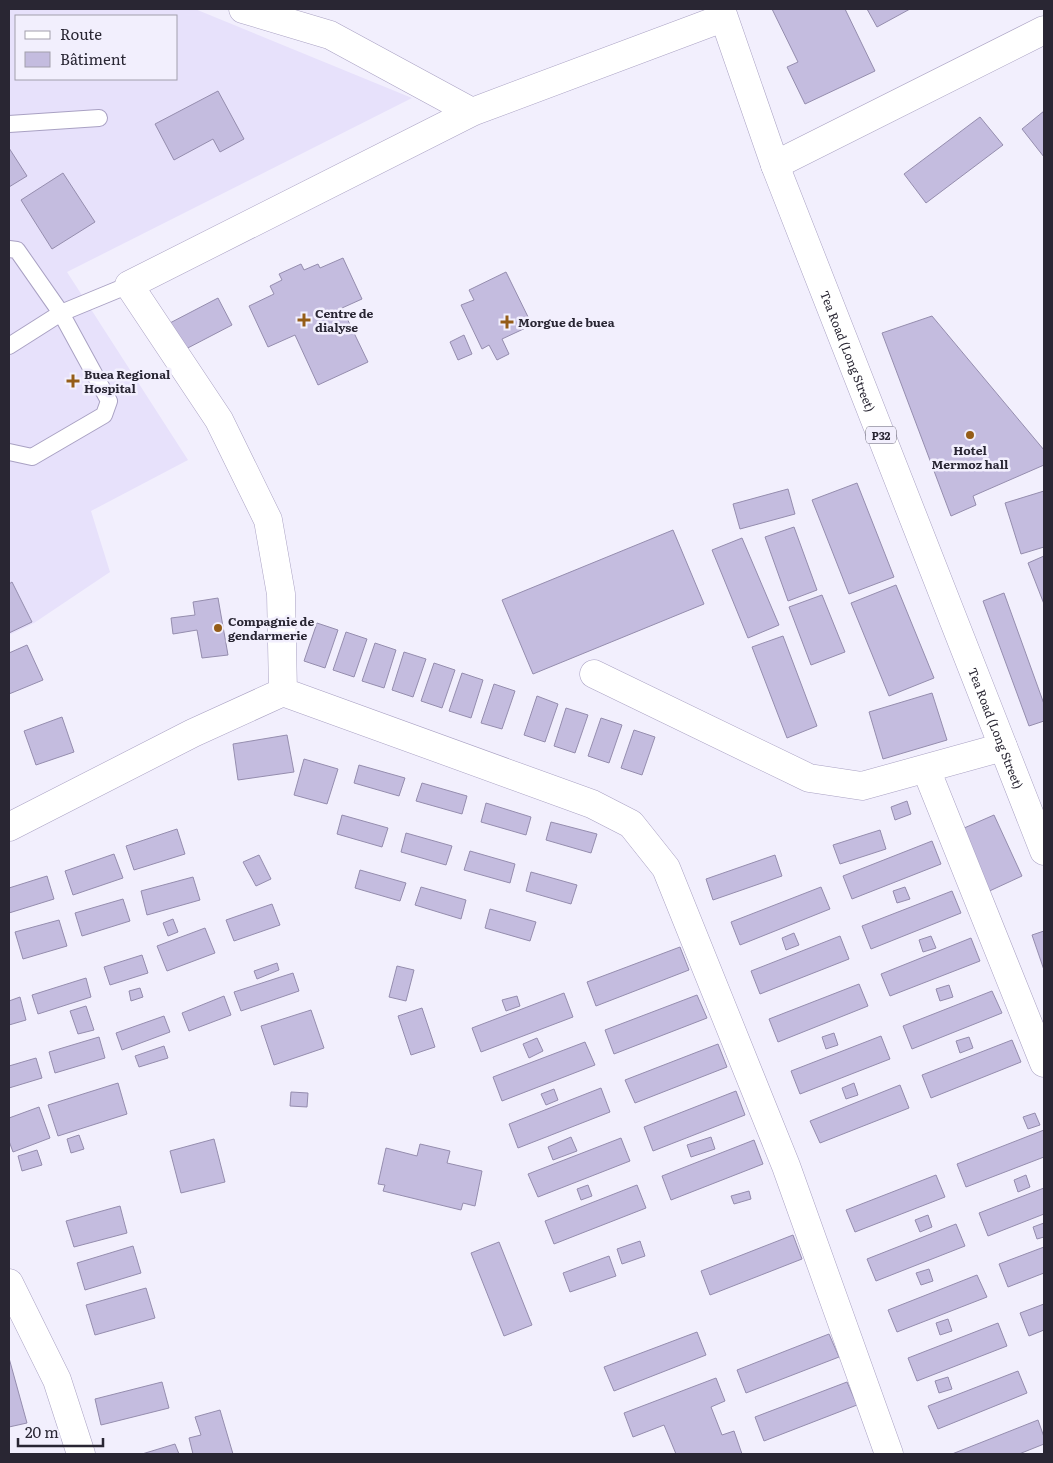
<svg xmlns="http://www.w3.org/2000/svg" width="1053" height="1463" font-family="Literata,serif">
	<rect width="100%" height="100%" fill="#f2effd"/>
	<path fill="#e7e1fb" fill-rule="evenodd" d="M9,9h186l217,89 -345,174 121,188 -97,51 19,61 -76,51 -25,12zM16,16h160v63h-160z"/>
	<path fill="#c4bcdf" stroke="#958dae" d="M772,9h73l30,62 -70,33 -18,-37 11,-5z
		M867,9h43l-33,18z
		M218,91l26,48 -24,13 -7,-13 -39,21 -19,-36z
		M1044,111v46l-22,-28z
		M980,117l23,28 -77,58 -22,-29z
		M9,148l18,28 -18,11z
		M63,173l32,49 -43,27 -31,-49z
		M343,258l19,41 -20,9 26,54 -50,23 -23,-50 -27,12 -19,-41 25,-12 -4,-8 12,-6 -3,-6 22,-10 3,6 14,-6 2,4z
		M506,272l26,53 -30,14 7,15 -12,6 -8,-15 -7,4 -21,-44 13,-5 -5,-10z
		M218,298l14,27 -50,26 -14,-27z
		M932,316l112,134v15l-71,31 3,9 -25,11 -69,-183z
		M464,335l8,19 -14,6 -8,-18z
		M857,483l37,94 -45,17 -37,-94z
		M788,489l7,25 -55,15 -7,-25z
		M1044,491v56l-23,7 -16,-51z
		M794,527l23,63 -29,11 -23,-64z
		M673,530l31,74 -171,70 -31,-74z
		M742,538l37,87 -31,13 -36,-88z
		M1044,556v48l-16,-41z
		M12,582l20,40 -23,11v-49z
		M896,585l38,93 -45,18 -38,-93z
		M1004,593l40,111v17l-15,5 -46,-125z
		M822,595l23,57 -34,13 -22,-58z
		M218,598l10,57 -26,3 -5,-28 -24,4 -2,-16 24,-3 -2,-13z
		M317,623l21,7 -13,38 -21,-7z
		M346,632l21,7 -13,38 -21,-7z
		M783,636l34,90 -30,12 -35,-91z
		M375,643l21,7 -12,38 -22,-7z
		M27,645l16,35 -34,14v-41z
		M404,652l22,7 -13,38 -21,-7z
		M434,663l21,7 -13,38 -21,-7z
		M462,673l21,7 -12,38 -22,-7z
		M494,684l21,7 -13,38 -21,-6z
		M932,693l15,47 -64,19 -14,-47z
		M537,696l21,8 -13,38 -21,-7z
		M566,708l22,7 -13,38 -21,-7z
		M62,717l12,35 -38,13 -12,-34z
		M601,718l21,7 -13,38 -21,-7z
		M634,730l21,7 -13,38 -21,-7z
		M287,735l7,37 -56,8 -5,-36z
		M304,759l34,10 -11,35 -33,-9z
		M359,765l46,13 -6,18 -45,-13z
		M422,783l45,13 -5,18 -46,-13z
		M907,801l4,13 -16,6 -4,-13z
		M486,803l45,14 -5,18 -45,-13z
		M342,815l46,13 -6,19 -45,-13z
		M994,815l28,61 -39,18 -28,-62z
		M551,822l46,12 -6,19 -45,-13z
		M177,829l8,25 -51,16 -8,-24z
		M880,830l6,19 -46,15 -7,-19z
		M406,833l46,13 -6,19 -45,-13z
		M932,841l9,23 -89,35 -9,-23z
		M470,851l45,13 -5,19 -46,-13z
		M114,854l9,24 -50,17 -8,-24z
		M259,855l12,24 -15,7 -13,-24z
		M775,855l7,21 -69,24 -7,-21z
		M360,870l46,13 -6,18 -45,-13z
		M531,872l46,13 -6,19 -45,-13z
		M47,876l7,23 -45,14v-25z
		M193,877l7,23 -53,15 -6,-24z
		M421,887l45,13 -5,19 -46,-14z
		M821,887l9,22 -90,36 -9,-23z
		M905,887l5,12 -13,4 -4,-12z
		M952,891l9,22 -90,36 -9,-23z
		M123,899l7,22 -48,15 -7,-23z
		M272,904l8,21 -46,16 -8,-21z
		M490,909l46,13 -6,19 -45,-13z
		M173,919l5,13 -10,4 -5,-13z
		M59,920l8,26 -44,13 -8,-27z
		M205,928l10,25 -48,18 -10,-25z
		M1044,931v39l-12,-35z
		M794,933l5,12 -13,5 -4,-12z
		M840,936l9,23 -89,35 -9,-23z
		M931,936l5,12 -13,4 -4,-12z
		M971,938l9,23 -90,35 -9,-22z
		M680,947l9,23 -93,36 -9,-24z
		M142,955l6,18 -38,12 -6,-18z
		M277,963l2,7 -22,9 -3,-8z
		M397,966l17,4 -8,31 -17,-4z
		M293,973l6,18 -58,20 -7,-19z
		M86,978l5,19 -53,17 -6,-19z
		M859,984l9,22 -90,36 -9,-23z
		M949,985l4,12 -13,4 -4,-12z
		M140,988l3,9 -12,4 -2,-10z
		M992,991l10,22 -90,36 -9,-23z
		M564,993l9,24 -92,35 -9,-24z
		M697,995l10,23 -93,36 -9,-24z
		M224,996l7,19 -42,16 -7,-18z
		M517,996l3,10 -14,5 -4,-11z
		M20,997l6,23 -17,5v-24z
		M86,1006l8,24 -16,4 -8,-23z
		M422,1008l13,39 -24,8 -13,-39z
		M311,1010l13,38 -50,17 -13,-39z
		M164,1016l6,16 -48,18 -6,-17z
		M834,1033l4,12 -12,4 -4,-12z
		M881,1036l9,23 -90,35 -9,-23z
		M99,1037l6,21 -50,15 -6,-21z
		M969,1037l4,11 -13,5 -4,-12z
		M537,1038l6,13 -14,7 -6,-14z
		M1012,1040l9,22 -90,36 -9,-23z
		M585,1042l10,23 -93,36 -9,-24z
		M718,1044l9,23 -92,36 -10,-23z
		M164,1046l4,12 -29,9 -4,-11z
		M36,1058l6,20 -33,10v-22z
		M118,1083l9,31 -69,22 -10,-31z
		M854,1083l4,12 -12,4 -4,-11z
		M900,1085l9,23 -89,35 -10,-22z
		M601,1088l9,24 -92,36 -9,-24z
		M554,1089l4,11 -12,5 -5,-11z
		M736,1091l9,24 -92,36 -9,-24z
		M291,1092l17,1 -1,14 -17,-1z
		M39,1107l11,31 -37,14 -4,-11v-23z
		M1035,1113l5,12 -12,4 -5,-12z
		M1044,1130v27l-78,30 -9,-23z
		M79,1135l5,14 -13,4 -4,-14z
		M571,1137l6,14 -24,9 -5,-13z
		M711,1137l4,12 -24,8 -4,-12z
		M621,1138l9,23 -92,36 -10,-23z
		M214,1139l11,43 -44,11 -11,-42z
		M754,1140l9,24 -92,36 -9,-24z
		M420,1144l30,7 -3,12 35,8 -7,35 -12,-3 -2,7 -78,-19 2,-6 -7,-1 8,-36 31,8z
		M37,1150l5,15 -20,6 -4,-15z
		M936,1175l9,22 -90,35 -9,-22z
		M1026,1175l4,12 -12,5 -4,-12z
		M588,1185l4,11 -11,4 -4,-11z
		M637,1185l9,23 -92,36 -9,-23z
		M1044,1188v26l-56,22 -9,-23z
		M749,1191l2,8 -17,5 -3,-8z
		M120,1206l7,27 -53,14 -8,-26z
		M928,1215l4,12 -12,5 -5,-12z
		M1044,1223v14l-7,2 -4,-12z
		M956,1224l9,22 -89,35 -9,-22z
		M793,1235l9,24 -92,36 -9,-24z
		M640,1241l5,15 -23,8 -5,-15z
		M499,1242l33,83 -28,11 -33,-83z
		M133,1246l8,27 -56,17 -8,-27z
		M1044,1247v26l-36,14 -9,-23z
		M609,1256l7,20 -46,16 -7,-19z
		M929,1269l4,12 -12,4 -5,-12z
		M977,1275l10,22 -90,35 -9,-22z
		M146,1288l9,30 -60,17 -9,-30z
		M1044,1304v26l-15,6 -9,-23z
		M948,1319l4,12 -12,4 -4,-12z
		M998,1323l9,23 -90,35 -9,-23z
		M697,1332l9,23 -92,36 -10,-24z
		M829,1334l10,23 -93,36 -9,-23z
		M9,1358l18,65 -18,4z
		M1018,1371l9,22 -89,36 -10,-23z
		M948,1377l4,12 -13,4 -4,-12z
		M716,1378l9,23 -14,6 11,28 12,-4 8,23h-68h2l-12,-29 -31,12 -9,-24z
		M162,1382l7,26 -68,17 -6,-26z
		M847,1382l10,23 -93,36 -9,-24z
		M220,1410l13,44h-40l-4,-16 12,-3 -6,-18z
		M1038,1420l6,17v7l-25,10h-67z
		M175,1444l4,10h-37z"/>
	<g fill="none" stroke-linecap="round" stroke-linejoin="round">
		<g stroke="#a9a1c3" stroke-width="18">
			<path id="lane" d="M9,124l90,-6
				M9,249l8,1 44,63 48,88 -5,14 -72,42 -23,-5
				M9,346l52,-33 68,-28"/>
		</g>
		<g stroke="#a9a1c3" stroke-width="29">
			<path id="street" d="M243,9l87,26 142,77
				M775,165l269,-135
				M594,674l215,104 53,8 141,-39
				M283,692l309,112 39,20 35,44 120,298 103,288
				M926,769l118,294
				M9,827l184,-94 90,-41 -2,-98 -13,-74 -49,-100 -90,-135 343,-173 251,-94
				M9,1283l48,97 24,74"/>
		</g>
		<g stroke="#a9a1c3" stroke-width="29">
			<g id="primary">
				<path id="s1" d="M721,9l54,156 269,686"/>
			</g>
		</g>
		<use href="#lane" stroke="#fff" stroke-width="16"/>
		<use href="#street" stroke="#fff" stroke-width="28"/>
		<use href="#primary" stroke="#fff" stroke-width="28"/>
	</g>
	<g fill="#955d18" stroke="#f2effd" stroke-width="2">
		<path d="M301.5 312.5h5v5h5v5h-5v5h-5v-5h-5v-5h5z"/>
		<path d="M504.5 314.5h5v5h5v5h-5v5h-5v-5h-5v-5h5z"/>
		<path d="M70.5 373.5h5v5h5v5h-5v5h-5v-5h-5v-5h5z"/>
		<circle cx="970" cy="435" r="5"/>
		<circle cx="218" cy="628" r="5"/>
	</g>
	<g text-anchor="middle" dominant-baseline="central" stroke-width="5" stroke-linejoin="round" paint-order="stroke">
		<rect fill="#f2effd" stroke="#656270" stroke-width="1" x="866" y="426.5" width="30" height="17" rx="4"/>
		<g font-size="11" font-weight="bold" fill="#292633">
			<text x="881" y="435">P32</text>
		</g>
		<g font-size="12" font-weight="bold" fill="#292633" stroke="#f2effd" text-anchor="start">
			<text x="315" y="313">Centre de<tspan x="315" dy="14">dialyse</tspan></text>
			<text x="518" y="322">Morgue de buea</text>
			<text x="84" y="374">Buea Regional<tspan x="84" dy="14">Hospital</tspan></text>
			<text x="970" y="450" text-anchor="middle">Hotel<tspan x="970" dy="14">Mermoz hall</tspan></text>
			<text x="228" y="621">Compagnie de<tspan x="228" dy="14">gendarmerie</tspan></text>
		</g>
		<g font-size="12" fill="#292633" stroke="#f2effd">
			<text stroke="none"><textPath href="#s1" startOffset="365">Tea Road (Long Street)</textPath></text>
			<text stroke="none"><textPath href="#s1" startOffset="770">Tea Road (Long Street)</textPath></text>
		</g>
	</g>
	<rect width="1053" height="1463" fill="none" stroke="#292633" stroke-width="20"/>
	<rect x="15" y="15" width="162" height="65" fill="#f2effd" stroke="#a29fac"/>
	<rect x="25" y="31" width="25" height="8" fill="#ffffff" stroke="#a29fac"/>
	<text x="60" y="40" font-size="15" fill="#292633">Route</text>
	<rect x="25" y="52" width="25" height="15" fill="#c4bcdf" stroke="#a29fac"/>
	<text x="60" y="65" font-size="15" fill="#292633">Bâtiment</text>
	<path d="M18 1438v8h85v-8" fill="none" stroke="#292633" stroke-width="2.5"/>
	<text x="25" y="1438" font-size="15" fill="#292633" stroke="#f2effd" stroke-width="4" paint-order="stroke">20 m</text>
</svg>
